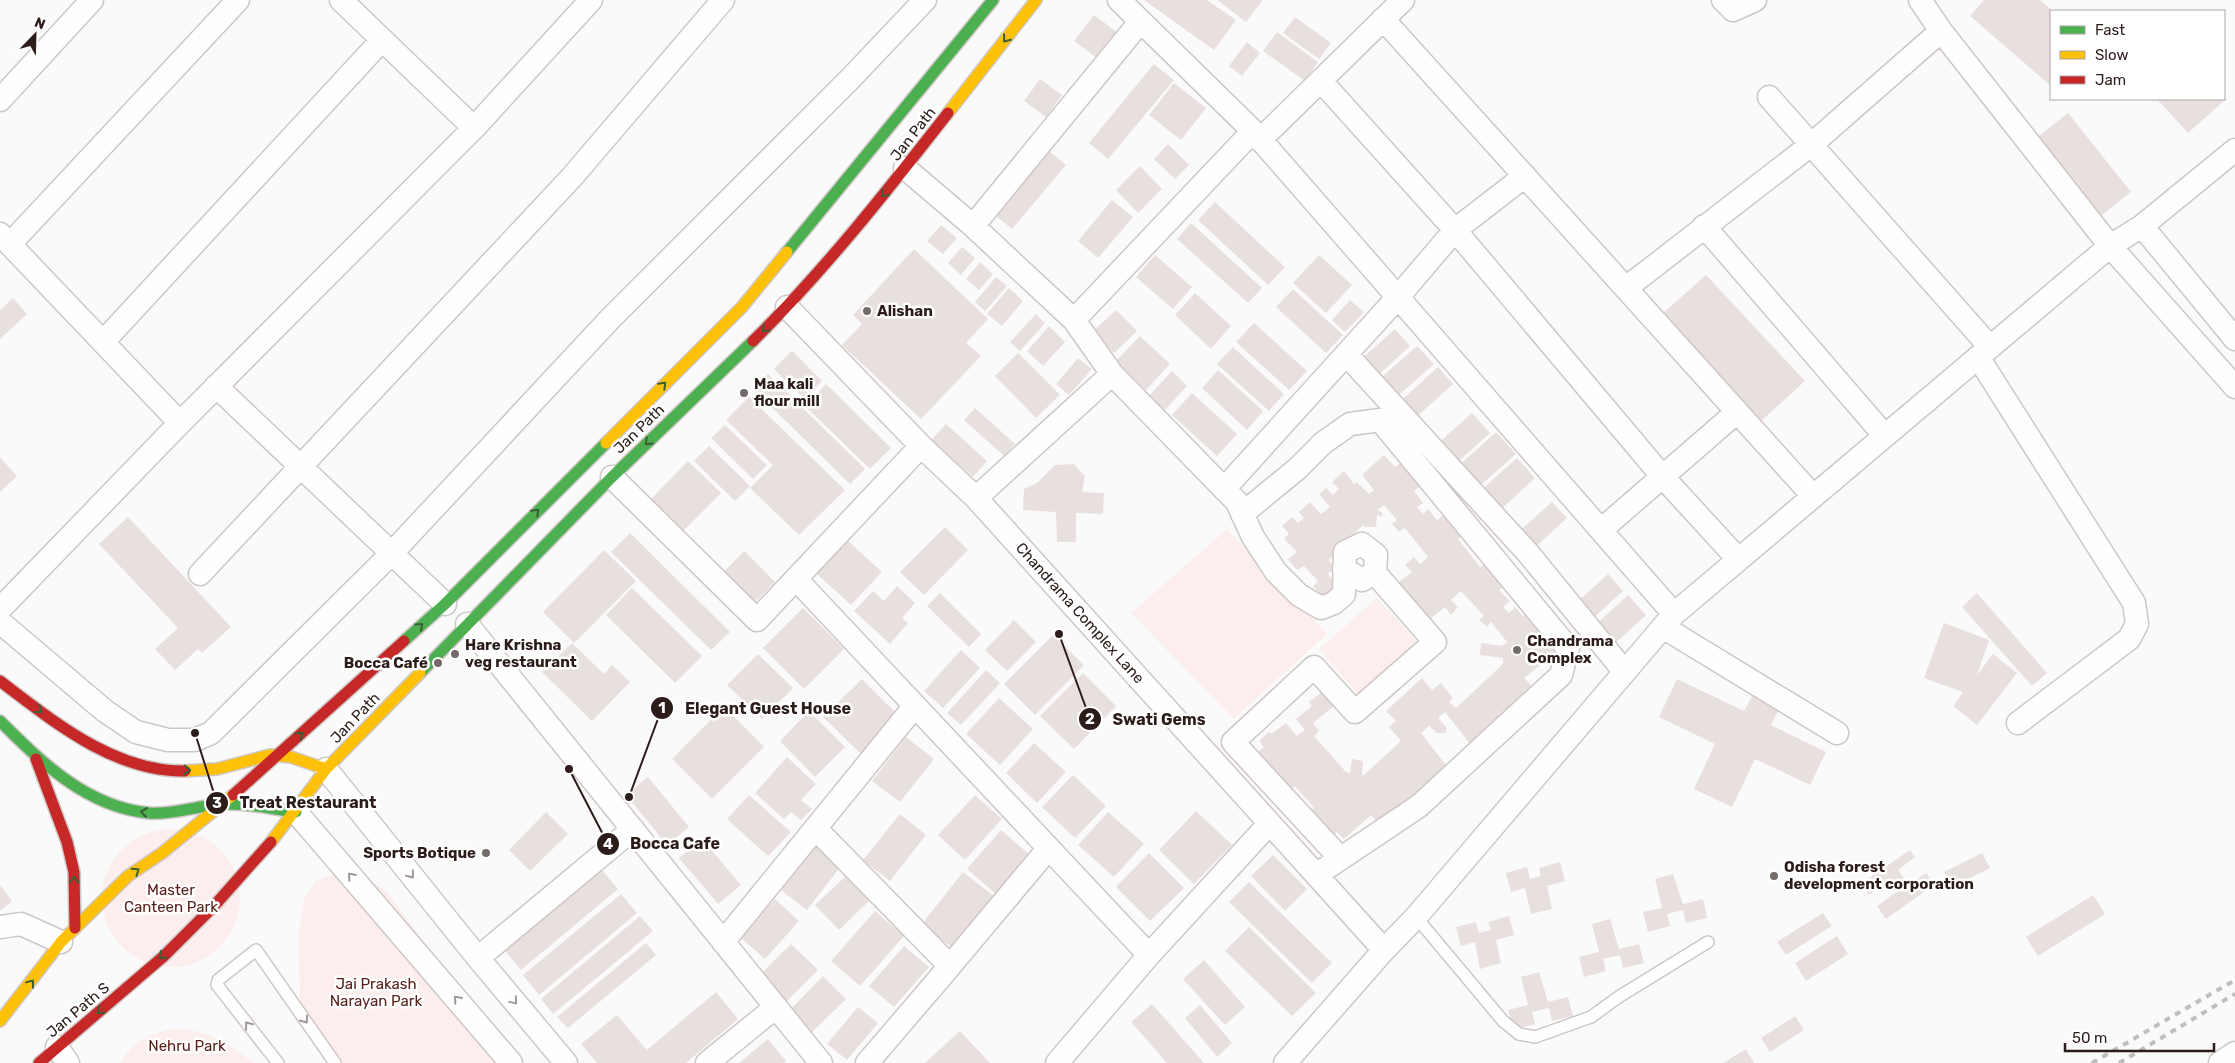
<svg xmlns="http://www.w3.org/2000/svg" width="2235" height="1063" font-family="Rubik,sans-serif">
	<rect width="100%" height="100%" fill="#fafafa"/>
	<path fill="#fbeeec" d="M1227,529l100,105 -93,85 -103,-106z
		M1377,598l44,48 -58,54 -44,-51z
		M102 898a69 69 0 1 1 138 0a69 69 0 1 1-138 0Z
		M350,874l21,7 17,12 125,170h-170l-43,-61 -1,-69 5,-35 12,-17 16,-6z
		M171,1029c34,-1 57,14 83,34h-133c11,-22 28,-28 50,-34z"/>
	<path fill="#e8e0de" d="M1144,0h63l29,20 -22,30z
		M1217,0h43l2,1 -16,21z
		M1984,0h56l13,11h-2v75l-81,-70z
		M1094,15l24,18 -20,26 -24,-18z
		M1295,17l36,26 -12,16 -36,-26z
		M1277,32l41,30 -13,19 -42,-30z
		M1247,42l13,11 -18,23 -13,-10z
		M1154,64l20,16 -66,79 -19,-16z
		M1040,79l22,16 -16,22 -22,-16z
		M1174,83l32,25 -25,32 -32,-25z
		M2224,96l2,3 -38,34 -31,-34h67z
		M2068,113l63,79 -34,27 -63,-79z
		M1168,144l21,21 -14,14 -21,-20z
		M1044,147l22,18 -54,64 -22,-18z
		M1140,166l22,23 -24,24 -22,-23z
		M1112,200l21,17 -35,41 -20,-17z
		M1215,202l70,65 -17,18 -70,-65z
		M1191,223l71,65 -14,15 -71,-64z
		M941,225l16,13 -14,16 -16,-13z
		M962,247l13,11 -14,17 -13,-12z
		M914,249l74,70 -22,24 15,13 -60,63 -79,-74 20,-21 -9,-9z
		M1155,255l37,32 -19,22 -37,-32z
		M1319,255l33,30 -26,28 -33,-30z
		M980,262l13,12 -14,16 -13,-11z
		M1706,275l99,106 -44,40 -99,-107z
		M996,277l11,9 -22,25 -10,-9z
		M1009,288l14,13 -21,25 -15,-12z
		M1293,289l50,46 -17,18 -50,-46z
		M1195,293l36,33 -20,23 -36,-34z
		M13,298l14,16 -27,25v-29z
		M1350,300l14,12 -19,20 -13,-12z
		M1116,310l21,21 -23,22 -21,-22z
		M1036,314l9,9 -25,28 -10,-9z
		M1254,323l53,48 -18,19 -53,-48z
		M1049,326l16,16 -22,24 -16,-15z
		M1395,329l15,17 -36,33 -16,-17z
		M1140,336l30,28 -24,26 -31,-28z
		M1417,346l17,18 -41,36 -17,-18z
		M1233,347l51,47 -15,17 -52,-47z
		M792,351l30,30 -18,18 -30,-30z
		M1018,353l42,42 -24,23 -41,-42z
		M1078,358l14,11 -23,26 -13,-11z
		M1438,367l15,17 -41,37 -15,-17z
		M1218,370l45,41 -16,19 -45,-42z
		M1172,371l15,15 -22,24 -16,-14z
		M768,374l97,95 -15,15 -97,-95z
		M826,384l65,64 -21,21 -65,-63z
		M1192,393l45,41 -20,22 -45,-41z
		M749,397l96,93 -46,45 -49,-47 23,-23 -47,-45z
		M975,408l40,36 -11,12 -40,-36z
		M1472,413l18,20 -38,34 -18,-20z
		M946,424l41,37 -14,16 -42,-37z
		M725,425l42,40 -14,14 -42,-41z
		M1496,432l20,22 -42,37 -19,-22z
		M709,446l41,40 -15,15 -41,-40z
		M1384,455l11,12 7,-5 18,24 -6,5 9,12 -6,4 6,7 5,-5 9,11 8,-6 17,21 -4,4 22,28 6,-4 19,22 -6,5 11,11 -7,6 6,6 6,-6 8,9 7,-5 18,22 -4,4 11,16 -31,25 13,13 -66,54 -26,-33 -7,6 9,10 -2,5h-8l-8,-7 -8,7 25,32 -66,60 -9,-10 -27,24 -7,-7 -9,8 -21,-25 7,-7 -19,-22 -10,7 -27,-41 6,-5 -5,-6 10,-9 2,2 15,-11 11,13 8,-6 -9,-11 16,-13 -3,-4 13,-10 12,14 -21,17 6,8 -5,5 32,36 4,1 2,-14 11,2 -1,14h2l37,-34 -12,-14 7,-6 -10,-10 36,-33 10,12 9,-7 12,15 -4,4 7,6 47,-44v-6l-23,-3 1,-12 21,3 5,-4 -16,-20 -4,5 -8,-7 5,-4 -23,-25 -10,9 7,7 -7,8 -6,-8 -21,17 -31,-37 19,-15 -7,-7 9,-8 6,7 8,-7 -23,-29 -6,4 -7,-8 5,-4 -13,-15 -7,5 6,3 -2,4 -4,-3 -1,13h-12v-3l-35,36 6,8 -7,6 12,14 -14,13 -13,-15 5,-5 -14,-15 -7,4 -9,-11 9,-7 -13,-13 5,-5 -7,-8 10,-9 6,6 6,-5 -5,-6 11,-10 11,12 9,-7 -11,-13 7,-6 7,7 6,-6 -7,-7 12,-11 10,13 3,-2 12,12 5,-4 -12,-15z
		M0,457l17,19 -17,16z
		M1517,458l18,20 -37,34 -19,-20z
		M688,461l33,32 -39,39 -32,-32z
		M1074,464l11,12 -3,16 22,1 -1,21 -27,-1v29h-19l-1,-30 -33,-2 1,-21 13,-6 18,-18z
		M1552,502l15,16 -36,33 -15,-17z
		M128,517l103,110 -29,26 -4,-4 -23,21 -20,-21 23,-21 -79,-84z
		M945,527l23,23 -44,45 -24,-23z
		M630,533l100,99 -19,18 -100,-98z
		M847,540l35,32 -31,33 -35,-32z
		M604,550l32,31 -62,62 -31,-31z
		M744,551l31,31 -24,24 -31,-30z
		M1608,574l15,17 -33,30 -16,-16z
		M897,586l18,17 -13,15 6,5 -18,21 -36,-33 19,-20 11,10z
		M632,588l70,68 -27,27 -69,-68z
		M940,593l41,41 -12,13 -42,-41z
		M1977,593l70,80 -15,13 -70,-79z
		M1628,595l18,20 -36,33 -18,-20z
		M803,608l41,41 -40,40 -41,-41z
		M1014,620l22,22 -29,29 -22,-21z
		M1944,623l45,17 -12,35 16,-21 24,19 -40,52 -24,-19 10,-14 -39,-14z
		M1053,635l31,30 -49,50 -31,-31z
		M572,643l32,31 8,-9 18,17 -38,39 -50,-49z
		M961,650l19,18 -37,40 -19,-17z
		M758,654l35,34 -31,31 -35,-34z
		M986,670l14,13 -39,42 -14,-12z
		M1083,673l33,33 -42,43 -34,-33z
		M862,679l37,37 -38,38 -38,-37z
		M1677,679l67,32 11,-20 26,14 -10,20 55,27 -16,33 -55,-26 -23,48 -38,-18 21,-45 -56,-27z
		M999,698l34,31 -33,36 -34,-31z
		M724,707l40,40 -52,52 -40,-40z
		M809,711l36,36 -30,30 -35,-36z
		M906,737l28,22 -34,43 -28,-21z
		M1034,743l32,29 -29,31 -31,-30z
		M787,757l29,27 -15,16 11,9 -11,11 -10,-8 -7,7 -29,-26z
		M1073,775l33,31 -31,32 -33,-31z
		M648,777l41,50 -22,18 -41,-50z
		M749,795l42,37 -23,24 -41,-37z
		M975,795l27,24 -37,41 -27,-25z
		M1196,811l36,34 -38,39 -35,-34z
		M546,812l22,22 -38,37 -21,-21z
		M1108,812l36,32 -30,33 -36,-32z
		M900,814l26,21 -36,46 -27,-21z
		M1001,830l29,25 -34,39 -29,-25z
		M702,839l39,46 -23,19 -39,-46z
		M812,844l29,22 -34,44 -29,-22z
		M1910,850l5,7 -17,13 11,15 17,-12 9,11 -49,35 -9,-13 21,-15 -8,-11 -21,15 -8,-11z
		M1149,853l35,35 -34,33 -34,-34z
		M1982,853l8,15 -38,19 -8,-15z
		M1273,855l34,34 -22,22 -34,-35z
		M1560,862l5,19 -18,5 5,23 -21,5 -6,-26 -14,4 -5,-19 21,-6 3,12 11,-3 -2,-8z
		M602,870l16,19 -97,81 -16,-19z
		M963,872l32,25 -41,52 -32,-25z
		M849,873l23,25 -33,32 -24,-25z
		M1673,874l10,30 20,-5 4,19 -21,5 -3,-13 -16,4 3,12 -22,6 -5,-20 19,-4 -7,-29z
		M1249,882l83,81 -20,20 -83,-81z
		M0,885l12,16 -12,10z
		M621,894l16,19 -98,82 -16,-20z
		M2093,895l12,19 -67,42 -12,-19z
		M775,899l24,22 -34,38 -25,-22z
		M875,911l29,25 -44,50 -29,-25z
		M1823,913l9,13 -46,29 -9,-13z
		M640,916l13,15 -100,83 -12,-15z
		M1509,916l5,19 -18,5 5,23 -21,6 -5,-27 -14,4 -5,-19 20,-5 3,11 12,-3 -3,-8z
		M1610,919l9,30 20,-5 5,19 -21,5 -3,-13 -17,4 3,12 -22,6 -5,-20 20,-5 -7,-28z
		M1249,927l67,66 -24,23 -67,-65z
		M1837,936l11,18 -42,27 -11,-18z
		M646,943l10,12 -88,73 -11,-11z
		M791,944l27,26 -34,34 -27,-26z
		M904,946l25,21 -35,40 -25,-21z
		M1204,960l41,47 -20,18 -42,-46z
		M1539,972l9,30 20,-5 5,19 -21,5 -3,-13 -17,4 3,12 -22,6 -5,-20 20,-5 -7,-28z
		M823,976l23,23 -38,37 -22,-22z
		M716,992l22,27 -52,44h-89l-16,-19 36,-29 30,35z
		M1152,1004l52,59h-37l-36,-41z
		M1200,1005l32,38 -15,14 -32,-39z
		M858,1007l20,16 -31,37 -20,-16z
		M1795,1016l9,14 -34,22 -9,-14z
		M960,1031l30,32h-65z
		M768,1039l18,22 -2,2h-45z
		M1746,1049l8,14h-31z"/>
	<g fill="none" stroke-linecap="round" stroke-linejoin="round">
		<g stroke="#cfc7c6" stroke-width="14">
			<path id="lane" d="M1416,917l87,104 16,13 16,3 56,-20 29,-21 88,-54
				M278,1063l-61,-78 1,-5 38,-30 79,113"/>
		</g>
		<g stroke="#cfc7c6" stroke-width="25">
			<path id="street" d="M341,0l133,128
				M1119,0l134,131 421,483
				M1723,0l10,10 22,-10
				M1920,0l21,31 169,215 125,141
				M1383,19l430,477
				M1321,81l134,149 207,246 76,83
				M1769,97l221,250
				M0,100l92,-100
				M1260,140l143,-140
				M905,168l68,58 101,94 38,54 125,128 16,35 23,35 23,23 22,13 13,-5 10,-9 1,-42 17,-8 14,11 -1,18 -13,7 -18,-11
				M973,226l167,-204
				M1704,226l181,210
				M2142,226l93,113
				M0,234l180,189
				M10,244l228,-244
				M1626,288l186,-144 129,-113
				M787,307l134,139 55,52 408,452
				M1074,320l179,-189
				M103,342l279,-302
				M1346,354l182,199 96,118
				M1978,357l156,246 3,21 -8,15 -111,84
				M216,386l229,218
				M612,477l145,143 164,-174
				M1224,489l174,-192 57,-67 70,-54
				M976,498l136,-124
				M1242,514l55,-45 26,-26 27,-19 30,-4 188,228 -7,27 -142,131 -103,69
				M1601,530l136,-118
				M200,574l372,-397 151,-177
				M796,579l353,376
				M0,609l180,-186 294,-295 117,-128
				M0,622l105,89 31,21 32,8h27l16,-7 180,-179 219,-235 240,-240 75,-79
				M467,624l354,439
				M1663,627l174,106
				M326,769l152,189 88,105
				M296,812l215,251
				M816,829l134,137 98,-117
				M1340,858l-107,-116 81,-75 41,45 80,-70 -60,-69
				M0,927l21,-3 40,18
				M723,942l191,-235
				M478,958l155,-129
				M57,1047l11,16
				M707,1063l69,-56
				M867,1063l83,-97
				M1057,1063l92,-108 120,-131
				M1285,1063l99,-113 32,-33 258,-303 436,-368 32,-20 93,-76
				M2220,1063l15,-10"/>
		</g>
		<g stroke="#cfc7c6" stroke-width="14">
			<path id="fast" d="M787,252l206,-252
				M404,641l41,-37 161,-161
				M420,673l192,-196 141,-136
				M0,721c42,42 87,86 149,92 25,2 50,-8 75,-9 24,-1 48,5 72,8"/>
		</g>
		<g stroke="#cfc7c6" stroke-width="14">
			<path id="slow" d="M948,113l88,-113
				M606,443l136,-136 45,-55
				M185,771l32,-2 53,-14 21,2 35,12
				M271,842l55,-73 94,-96
				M0,1021l61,-79 67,-66 34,-23 71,-58"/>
		</g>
		<g stroke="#cfc7c6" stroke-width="14">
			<path id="jam" d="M753,341c71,-70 134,-150 195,-228
				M0,681c53,40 114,91 185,90
				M36,759l31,83 7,30 1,56
				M233,795l171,-154
				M39,1063l125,-107 50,-50 57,-64"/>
		</g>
		<use href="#lane" stroke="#fefefe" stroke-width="11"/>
		<use href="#street" stroke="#fefefe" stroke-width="22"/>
		<use href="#fast" stroke="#4caf50" stroke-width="11"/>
		<use href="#slow" stroke="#ffc107" stroke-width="11"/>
		<use href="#jam" stroke="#c62828" stroke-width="11"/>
		<path stroke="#bfbebd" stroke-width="4" stroke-dasharray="6 6" stroke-linecap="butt" d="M2092,1063l143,-83
			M2119,1063l116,-69"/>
	</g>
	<defs><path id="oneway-chevron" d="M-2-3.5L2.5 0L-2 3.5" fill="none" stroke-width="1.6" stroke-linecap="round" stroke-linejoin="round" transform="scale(1.25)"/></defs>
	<g stroke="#3a5f32">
		<use href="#oneway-chevron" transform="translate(1006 39) rotate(128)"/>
		<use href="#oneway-chevron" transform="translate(884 194) rotate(131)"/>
		<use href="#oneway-chevron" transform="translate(765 329) rotate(136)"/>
		<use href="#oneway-chevron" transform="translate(663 385) rotate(-45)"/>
		<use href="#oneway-chevron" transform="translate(648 442) rotate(136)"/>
		<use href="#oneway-chevron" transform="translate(536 512) rotate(-45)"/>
		<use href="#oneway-chevron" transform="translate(420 626) rotate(-42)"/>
		<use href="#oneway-chevron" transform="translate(39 710) rotate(37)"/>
		<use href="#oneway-chevron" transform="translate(300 735) rotate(-41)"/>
		<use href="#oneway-chevron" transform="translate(187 770) rotate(2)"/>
		<use href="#oneway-chevron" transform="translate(144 812) rotate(-172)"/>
		<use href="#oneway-chevron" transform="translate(136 871) rotate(-35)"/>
		<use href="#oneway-chevron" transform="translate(74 880) rotate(-92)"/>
		<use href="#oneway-chevron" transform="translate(162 956) rotate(137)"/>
		<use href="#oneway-chevron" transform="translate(31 983) rotate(-53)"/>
		<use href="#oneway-chevron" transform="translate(100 1011) rotate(140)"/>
	</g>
	<g stroke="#a09997">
		<use href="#oneway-chevron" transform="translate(411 875) rotate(51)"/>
		<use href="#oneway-chevron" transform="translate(351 876) rotate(-131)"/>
		<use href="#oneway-chevron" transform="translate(457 999) rotate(-131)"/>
		<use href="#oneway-chevron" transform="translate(514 1001) rotate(50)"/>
		<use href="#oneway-chevron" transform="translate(305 1020) rotate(55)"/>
		<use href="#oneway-chevron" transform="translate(248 1025) rotate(-128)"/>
	</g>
	<g fill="#746a68" stroke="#fff" stroke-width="2">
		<circle cx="867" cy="311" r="5"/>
		<circle cx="744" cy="393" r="5"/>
		<circle cx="1517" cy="650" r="5"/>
		<circle cx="455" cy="654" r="5"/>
		<circle cx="438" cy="663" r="5"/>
		<circle cx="486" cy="853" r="5"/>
		<circle cx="1774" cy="876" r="5"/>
	</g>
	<g text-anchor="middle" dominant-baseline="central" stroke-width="5" stroke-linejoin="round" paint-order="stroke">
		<g font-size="15" fill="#2c1d1a" stroke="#fff">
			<text transform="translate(913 134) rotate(-52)">Jan Path</text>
			<text transform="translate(639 429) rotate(-44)">Jan Path</text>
			<text transform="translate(1080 613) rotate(48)">Chandrama Complex Lane</text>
			<text transform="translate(355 718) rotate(-46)">Jan Path</text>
			<text transform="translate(78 1010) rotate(-40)">Jan Path S</text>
		</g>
		<g font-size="15" font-weight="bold" fill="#2c1d1a" stroke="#fff" text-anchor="start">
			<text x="877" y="311">Alishan</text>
			<text x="754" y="384">Maa kali<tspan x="754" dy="17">flour mill</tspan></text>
			<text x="1527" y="641">Chandrama<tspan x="1527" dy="17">Complex</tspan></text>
			<text x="465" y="645">Hare Krishna<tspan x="465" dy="17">veg restaurant</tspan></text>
			<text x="428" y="663" text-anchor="end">Bocca Café</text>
			<text x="476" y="853" text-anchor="end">Sports Botique</text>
			<text x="1784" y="867">Odisha forest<tspan x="1784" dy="17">development corporation</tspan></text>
		</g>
		<g font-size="15" fill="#58201a" stroke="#fff">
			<text x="171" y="890">Master<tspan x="171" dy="17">Canteen Park</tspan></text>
			<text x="376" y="984">Jai Prakash<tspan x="376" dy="17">Narayan Park</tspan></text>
			<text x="187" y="1046">Nehru Park</text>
		</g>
	</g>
	<path fill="none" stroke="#2c1d1a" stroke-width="2" d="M629 797L662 708M1059 634L1090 719M195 733L217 803M569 769L608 844"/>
	<g fill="#2c1d1a" stroke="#fff" stroke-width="2">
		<circle cx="629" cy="797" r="5"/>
		<circle cx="1059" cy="634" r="5"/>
		<circle cx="195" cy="733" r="5"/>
		<circle cx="569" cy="769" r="5"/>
		<circle cx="662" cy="708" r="12"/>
		<circle cx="1090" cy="719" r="12"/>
		<circle cx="217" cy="803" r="12"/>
		<circle cx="608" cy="844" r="12"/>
	</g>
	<g font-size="15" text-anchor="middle" font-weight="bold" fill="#fff">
		<text x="662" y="713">1</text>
		<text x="1090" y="724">2</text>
		<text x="217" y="808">3</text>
		<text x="608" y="849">4</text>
	</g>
	<g font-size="16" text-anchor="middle" font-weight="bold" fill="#2c1d1a" stroke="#fff" stroke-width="5" stroke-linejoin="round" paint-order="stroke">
		<text x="768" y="714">Elegant Guest House</text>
		<text x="1159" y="725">Swati Gems</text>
		<text x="308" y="808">Treat Restaurant</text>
		<text x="675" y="849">Bocca Cafe</text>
	</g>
	<rect x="2050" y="10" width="175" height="90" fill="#ffffff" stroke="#aba5a3"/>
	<rect x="2060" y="26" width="25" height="8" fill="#4caf50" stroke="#aba5a3"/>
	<text x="2095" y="35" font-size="15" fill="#2c1d1a">Fast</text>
	<rect x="2060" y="51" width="25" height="8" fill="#ffc107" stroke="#aba5a3"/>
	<text x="2095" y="60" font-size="15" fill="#2c1d1a">Slow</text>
	<rect x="2060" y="76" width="25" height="8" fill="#c62828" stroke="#aba5a3"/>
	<text x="2095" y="85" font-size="15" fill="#2c1d1a">Jam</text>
	<g transform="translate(35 35) rotate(23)" stroke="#ffffff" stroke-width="4" paint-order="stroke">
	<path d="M0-4L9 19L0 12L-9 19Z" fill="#2c1d1a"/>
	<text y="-8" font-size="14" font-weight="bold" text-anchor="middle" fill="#2c1d1a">N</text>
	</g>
	<path d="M2065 1043v8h149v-8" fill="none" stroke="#2c1d1a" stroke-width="2.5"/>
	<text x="2072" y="1043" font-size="15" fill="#2c1d1a" stroke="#ffffff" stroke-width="4" paint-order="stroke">50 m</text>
</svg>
